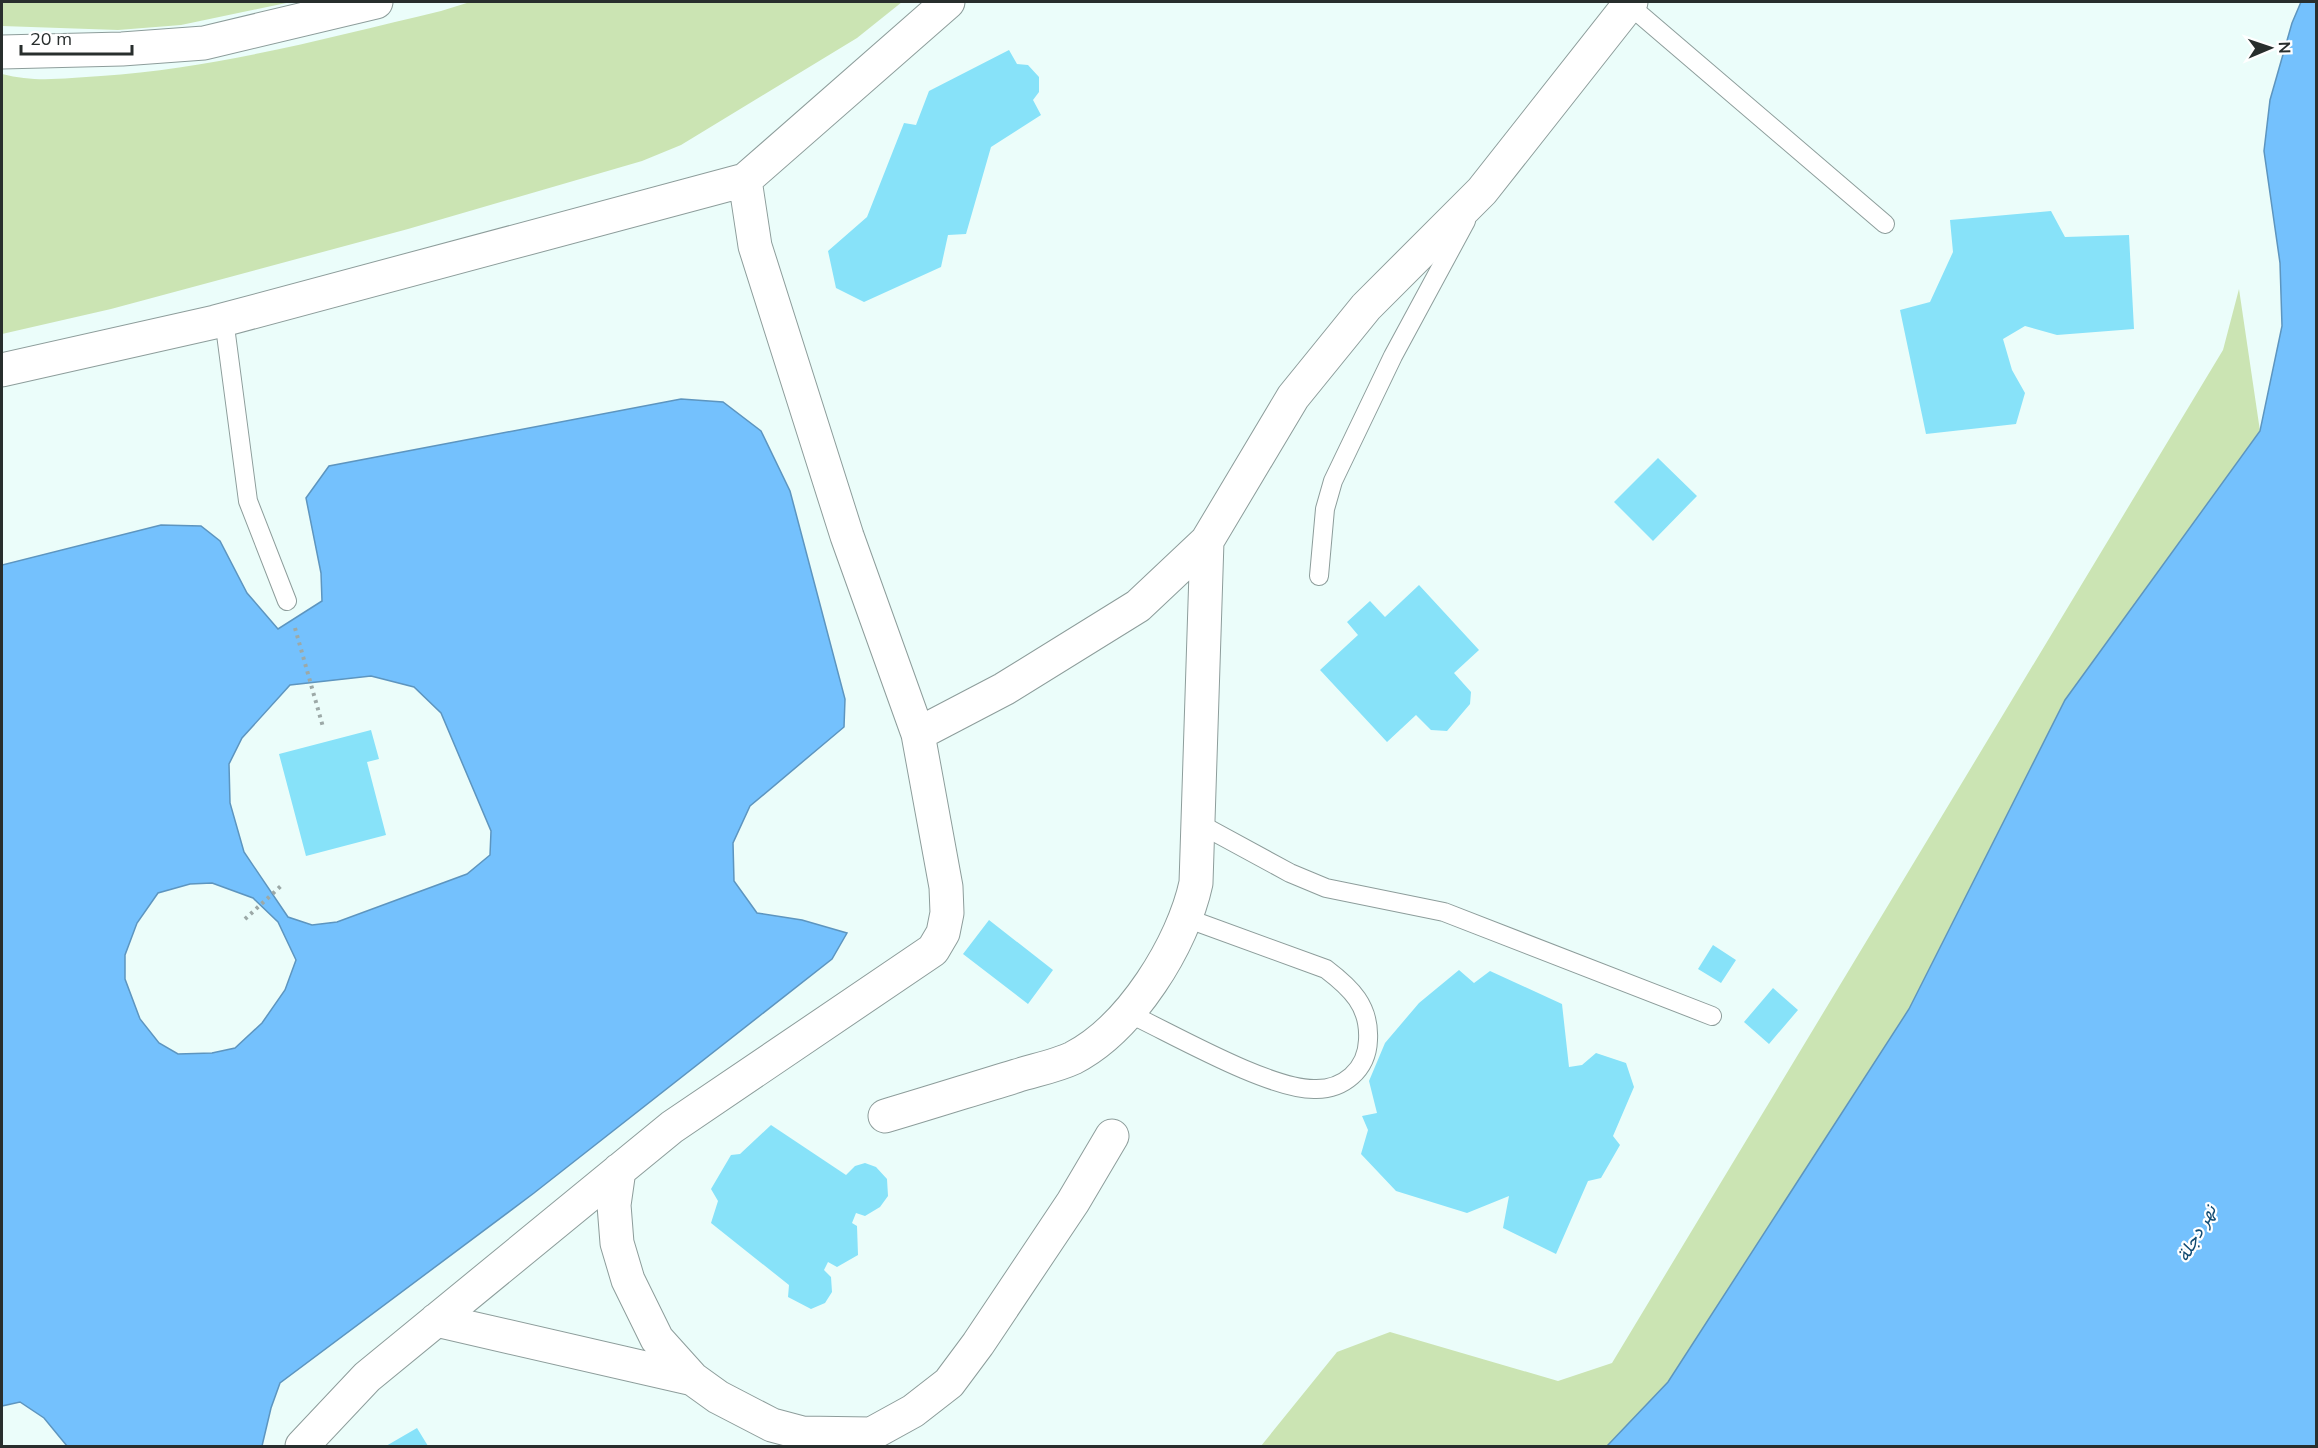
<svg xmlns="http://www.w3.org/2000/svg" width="2318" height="1448" font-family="Mulish,Vazirmatn,sans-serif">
	<rect width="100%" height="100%" fill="#ebfdfa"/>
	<path fill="#cbe4b3" d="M2,2h289l-110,23 -63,5 -116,-4z
		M470,2h432l-45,36 -176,107 -39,16 -234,68 -297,80 -109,25v-260c34,9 63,4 99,2 117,-8 226,-38 340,-65z
		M2239,289l21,142 -195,269 -156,309 -241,373 -61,64h-346l76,-94 53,-20 168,49 54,-18 611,-1013z"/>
	<path fill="#74c1fd" stroke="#5d95bf" stroke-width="1.5" fill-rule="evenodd" d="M2301,2h15v1444h-709l61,-64 241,-373 156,-309 195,-269 22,-105 -2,-63 -16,-112 6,-51 22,-77z
		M681,399l42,3 38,29 29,60 55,208 -1,28 -94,79 -17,37 1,38 23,32 45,7 45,13 -15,26 -298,234 -254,190 -9,25 -9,38h-195l-23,-28 -24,-16 -18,4v-841l159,-40 40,1 19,15 27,52 31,36 44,-28 -1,-28 -15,-75 23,-32zM371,676l43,11 27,26 50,118 -1,24 -23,19 -130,48 -25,3 -24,-8 -44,-65 -14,-49 -1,-39 13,-26 48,-53zM212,883l41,15 25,24 18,38 -11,30 -23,33 -27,25 -23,5 -34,1 -19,-11 -19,-24 -15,-40v-24l12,-32 21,-30 32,-9z"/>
	<path fill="#87e2f9" d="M1009,50l8,14 11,1 11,12v15l-6,8 8,15 -50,32 -25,87 -18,1 -7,32 -77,35 -28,-14 -8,-37 39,-34 37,-94 12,2 13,-34z
		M2051,211l14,26 64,-2 5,94 -77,6 -32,-9 -22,13 9,31 13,23 -9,31 -90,10 -26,-124 30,-8 23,-50 -3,-32z
		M1658,458l39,38 -44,45 -39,-39z
		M1419,585l60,65 -25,23 17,19 -1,12 -23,27 -16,-1 -15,-15 -29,27 -67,-72 38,-35 -11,-13 23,-21 15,16z
		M371,730l8,29 -12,3 19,73 -80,21 -27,-102z
		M989,920l64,50 -25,34 -65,-50z
		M1713,945l23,15 -15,23 -23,-14z
		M1459,970l15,13 16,-12 72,33 7,63 13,-2 14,-12 30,10 8,24 -21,49 7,9 -19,33 -13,3 -32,73 -53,-26 6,-32 -42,17 -71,-22 -35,-37 7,-24 -6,-14 15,-3 -8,-32 16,-38 34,-40z
		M1773,988l25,22 -29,34 -25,-22z
		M771,1125l75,50 9,-9 10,-3 11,4 11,12 1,17 -8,11 -15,9 -9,-3 -4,10 5,3 1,29 -21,12 -9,-5 -4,8 7,7 1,15 -7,11 -14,6 -23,-12 1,-12 -78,-62 7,-22 -7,-12 20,-34 9,-1z
		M417,1428l11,18h-42z"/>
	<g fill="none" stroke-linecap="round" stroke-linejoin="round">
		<g stroke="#8d9d9b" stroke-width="20">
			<path id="lane" d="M1629,5l256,219
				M224,319l24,182 39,100
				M1319,576l6,-67 8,-28 60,-125 73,-135
				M1198,823l92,50 36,15 118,24 268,104
				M1128,1013c45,21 140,76 186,76 29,1 53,-19 54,-49 2,-34 -17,-52 -42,-71l-140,-51"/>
		</g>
		<g stroke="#8d9d9b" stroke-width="35">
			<path id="street" d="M948,2l-203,178 10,66 92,290 71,198 86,-45 134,-83 69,-65 86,-144 73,-90 116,-116 149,-189
				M2,52l120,-3 82,-6 172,-41
				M2,370l213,-48 530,-142
				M885,1116c44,-13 88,-27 131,-40 19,-6 40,-10 57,-18 58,-30 110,-114 123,-175l11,-342
				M619,1170l-5,35 3,38 11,37 29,59 36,40 25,18 54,28 30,8 69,1
				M436,1320l257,59
				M853,1444l60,-33 36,-28 29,-39 95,-142 39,-66
				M302,1446l65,-69 305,-250 261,-177 10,-17 4,-20 -1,-26 -28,-153"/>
		</g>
		<path stroke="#9ca9a7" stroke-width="4" stroke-dasharray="3 4.5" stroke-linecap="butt" d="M295,628l28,99
			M245,919l36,-33"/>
		<use href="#lane" stroke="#fff" stroke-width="18"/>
		<use href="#street" stroke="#fff" stroke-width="33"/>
	</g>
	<g text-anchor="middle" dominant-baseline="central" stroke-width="4.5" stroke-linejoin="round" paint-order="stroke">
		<g font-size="18" font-style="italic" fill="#114b72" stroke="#fff">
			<text transform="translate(2196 1233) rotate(-61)">نهر دجلة</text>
		</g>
	</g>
	<rect width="2318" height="1448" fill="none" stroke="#282e2d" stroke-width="6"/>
	<g transform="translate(2270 48) rotate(88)" stroke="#ffffff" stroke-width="4.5" paint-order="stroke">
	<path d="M0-4.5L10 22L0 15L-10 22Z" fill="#282e2d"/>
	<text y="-9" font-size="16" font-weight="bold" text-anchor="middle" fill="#282e2d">N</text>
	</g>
	<path d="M21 45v9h111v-9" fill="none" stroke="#282e2d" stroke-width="3"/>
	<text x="30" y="45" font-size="18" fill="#282e2d" stroke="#ffffff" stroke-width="4.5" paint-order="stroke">20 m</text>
</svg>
